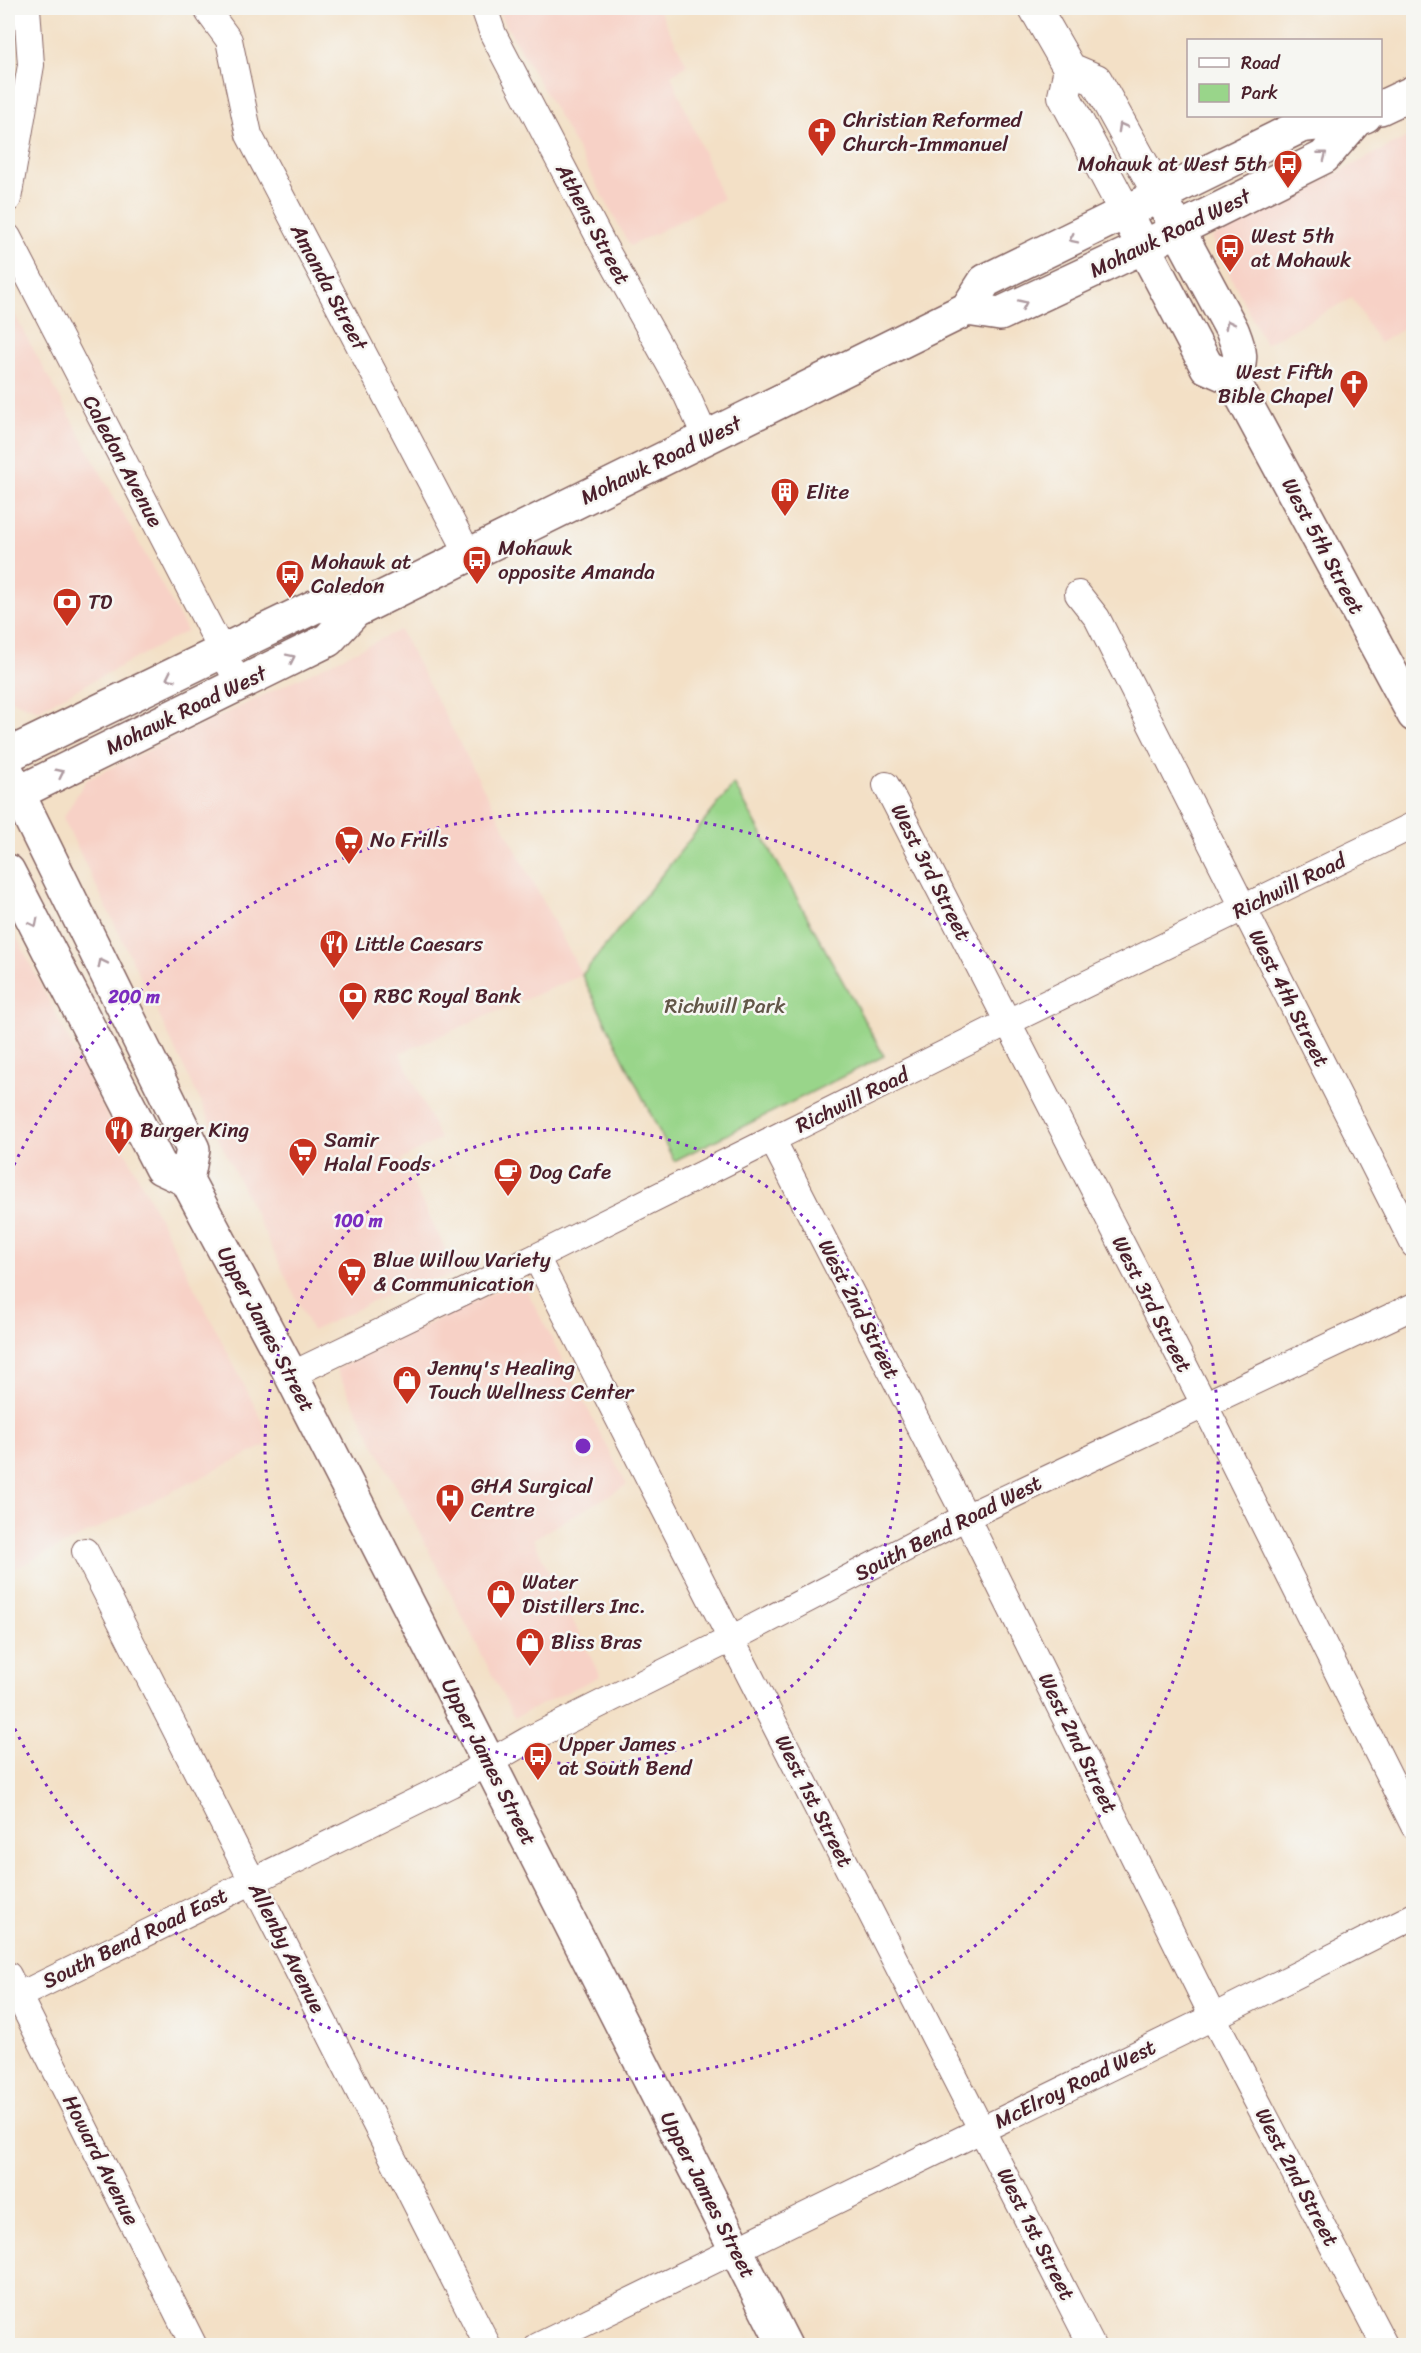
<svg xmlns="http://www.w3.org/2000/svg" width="1421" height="2353" font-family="Sriracha,sans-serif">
	<rect width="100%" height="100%" fill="#f6f6f2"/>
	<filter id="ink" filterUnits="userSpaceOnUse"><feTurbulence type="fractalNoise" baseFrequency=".0167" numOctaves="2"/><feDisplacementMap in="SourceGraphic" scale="12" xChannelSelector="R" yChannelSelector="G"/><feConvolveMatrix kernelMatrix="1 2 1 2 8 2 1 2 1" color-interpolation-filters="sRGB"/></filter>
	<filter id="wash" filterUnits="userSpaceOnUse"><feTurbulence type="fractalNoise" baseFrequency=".008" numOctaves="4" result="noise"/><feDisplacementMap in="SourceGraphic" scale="24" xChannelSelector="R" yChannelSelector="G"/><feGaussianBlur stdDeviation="1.35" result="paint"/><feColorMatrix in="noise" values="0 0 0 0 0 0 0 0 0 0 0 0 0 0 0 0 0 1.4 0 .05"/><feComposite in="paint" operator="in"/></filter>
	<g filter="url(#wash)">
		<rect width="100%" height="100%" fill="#f3e0c6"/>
		<path fill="#f7d1c6" d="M509,8h149l29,57 -16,10 52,124 -93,47 -62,-114 -69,-119z
			M1413,134v189l-34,20 -27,-45 -87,46 -54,-106z
			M8,303l179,328 -149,79 -30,-11z
			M400,630l182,345 -182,78 40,86 -39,21 57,114 -55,13 -91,44 -249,-513 23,-38z
			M8,920l265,522 -265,130z
			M521,1279l106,206 -94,54 67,137 -86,42 -178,-349z"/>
		<path fill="#99d58a" stroke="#727a5a" stroke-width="1.5" d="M734,784l150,272 -210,105 -92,-186z"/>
	</g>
	<g filter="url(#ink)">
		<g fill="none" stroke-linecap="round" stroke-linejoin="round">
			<g stroke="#856361" stroke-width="28">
				<path id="minor" d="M484,8l9,26 109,209 85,153 19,42
					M209,13l20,27 20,95 220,420
					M8,199l23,-134 -4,-57
					M8,237l231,447
					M1078,594l19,24 317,627
					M886,785l318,619 210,422
					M772,1139l194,378 247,500 172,329
					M536,1257l556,1089
					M291,1375l245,-118 472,-235 406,-197
					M85,1551l403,795
					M8,1975l186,371
					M8,2001l443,-217 77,-44 203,-101 235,-122 448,-211
					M538,2346l675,-329 201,-101"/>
			</g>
			<g stroke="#856361" stroke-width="34">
				<path id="tertiary" d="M1035,8l35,61 26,11 64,116
					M1070,69l-6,27 62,117"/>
			</g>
			<g stroke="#856361" stroke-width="36">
				<path id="secondary" d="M1380,108l34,-16
					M1168,211l64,119c7,18 13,31 0,48
					M1126,213l81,154 25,11 182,337
					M967,309l33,5 143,-67 181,-90 33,-38
					M8,755l310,-150 37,6
					M8,798l320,-158 27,-29 612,-302 18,-28 316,-155 56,-7 8,-3"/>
			</g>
			<g stroke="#856361" stroke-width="36">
				<path id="primary" d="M8,773l185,376 -6,31
					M8,871l153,297 26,12 104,195 131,256 363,715"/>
			</g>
			<use href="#minor" stroke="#fff" stroke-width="26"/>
			<use href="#tertiary" stroke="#fff" stroke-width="32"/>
			<use href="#secondary" stroke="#fff" stroke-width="33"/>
			<use href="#primary" stroke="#fff" stroke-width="33"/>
		</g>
		<defs><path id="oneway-chevron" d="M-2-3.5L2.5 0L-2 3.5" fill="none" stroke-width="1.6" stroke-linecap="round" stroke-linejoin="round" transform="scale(1.5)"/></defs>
		<g stroke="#ae9aa0">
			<use href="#oneway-chevron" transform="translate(1122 127) rotate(-119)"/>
			<use href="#oneway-chevron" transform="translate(1323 155) rotate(-38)"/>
			<use href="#oneway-chevron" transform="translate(1073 239) rotate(154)"/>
			<use href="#oneway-chevron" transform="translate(1023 304) rotate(-25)"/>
			<use href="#oneway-chevron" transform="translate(1229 324) rotate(-117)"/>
			<use href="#oneway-chevron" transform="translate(291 658) rotate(-26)"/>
			<use href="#oneway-chevron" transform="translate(170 677) rotate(154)"/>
			<use href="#oneway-chevron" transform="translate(60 773) rotate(-26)"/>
			<use href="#oneway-chevron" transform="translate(34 923) rotate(63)"/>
			<use href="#oneway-chevron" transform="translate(102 963) rotate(-116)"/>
		</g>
	</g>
	<g fill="none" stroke="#7b2cbf" stroke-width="3" stroke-dasharray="3 6">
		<circle cx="583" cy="1446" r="318"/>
		<path d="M10 1173A635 635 0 1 1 10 1719"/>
	</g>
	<defs>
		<g id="church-pin" transform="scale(1.5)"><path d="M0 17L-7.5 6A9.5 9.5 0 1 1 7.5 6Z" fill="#c8321e" stroke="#f6f6f2"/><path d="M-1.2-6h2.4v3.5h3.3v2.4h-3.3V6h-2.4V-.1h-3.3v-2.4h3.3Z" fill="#fff"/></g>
		<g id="bus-pin" transform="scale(1.5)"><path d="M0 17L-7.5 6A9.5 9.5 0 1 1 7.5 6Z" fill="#c8321e" stroke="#f6f6f2"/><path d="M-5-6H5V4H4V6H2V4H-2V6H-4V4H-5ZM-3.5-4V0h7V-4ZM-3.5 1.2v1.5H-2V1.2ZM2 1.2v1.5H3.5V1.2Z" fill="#fff"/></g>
		<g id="building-pin" transform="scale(1.5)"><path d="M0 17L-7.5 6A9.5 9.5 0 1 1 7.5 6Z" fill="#c8321e" stroke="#f6f6f2"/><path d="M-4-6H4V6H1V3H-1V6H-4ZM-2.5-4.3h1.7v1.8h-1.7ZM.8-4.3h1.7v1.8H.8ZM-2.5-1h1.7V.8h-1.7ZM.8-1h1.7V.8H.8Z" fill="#fff"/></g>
		<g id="bank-pin" transform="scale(1.5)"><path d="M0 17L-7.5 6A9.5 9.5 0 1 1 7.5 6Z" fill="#c8321e" stroke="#f6f6f2"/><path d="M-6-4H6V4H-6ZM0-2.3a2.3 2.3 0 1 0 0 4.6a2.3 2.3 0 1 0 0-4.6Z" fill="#fff"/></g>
		<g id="supermarket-pin" transform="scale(1.5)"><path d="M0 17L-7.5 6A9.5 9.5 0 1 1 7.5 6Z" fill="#c8321e" stroke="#f6f6f2"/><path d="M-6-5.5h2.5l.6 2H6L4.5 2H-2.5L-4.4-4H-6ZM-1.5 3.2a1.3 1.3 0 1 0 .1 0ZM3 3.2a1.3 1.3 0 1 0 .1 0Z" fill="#fff"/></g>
		<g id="restaurant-pin" transform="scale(1.5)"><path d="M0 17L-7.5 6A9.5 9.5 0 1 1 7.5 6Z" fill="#c8321e" stroke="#f6f6f2"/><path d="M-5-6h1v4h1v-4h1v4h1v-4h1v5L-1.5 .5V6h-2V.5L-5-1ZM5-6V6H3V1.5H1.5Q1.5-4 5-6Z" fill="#fff"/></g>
		<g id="cafe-pin" transform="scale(1.5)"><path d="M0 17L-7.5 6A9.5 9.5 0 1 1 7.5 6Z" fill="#c8321e" stroke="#f6f6f2"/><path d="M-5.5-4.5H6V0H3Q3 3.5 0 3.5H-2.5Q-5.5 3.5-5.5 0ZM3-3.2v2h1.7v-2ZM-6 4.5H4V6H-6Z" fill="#fff"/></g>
		<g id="shop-pin" transform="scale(1.5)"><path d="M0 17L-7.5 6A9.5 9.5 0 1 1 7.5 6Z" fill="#c8321e" stroke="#f6f6f2"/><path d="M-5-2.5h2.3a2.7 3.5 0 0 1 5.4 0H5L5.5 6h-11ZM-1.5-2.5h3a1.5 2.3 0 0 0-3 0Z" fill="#fff"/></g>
		<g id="hospital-pin" transform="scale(1.5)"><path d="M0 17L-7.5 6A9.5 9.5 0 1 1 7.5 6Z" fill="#c8321e" stroke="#f6f6f2"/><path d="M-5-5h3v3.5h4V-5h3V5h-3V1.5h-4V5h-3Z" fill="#fff"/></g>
	</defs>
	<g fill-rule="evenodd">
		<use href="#church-pin" x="822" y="132"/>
		<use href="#bus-pin" x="1288" y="164"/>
		<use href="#bus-pin" x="1230" y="248"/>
		<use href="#church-pin" x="1354" y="384"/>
		<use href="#building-pin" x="785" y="492"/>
		<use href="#bus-pin" x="477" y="560"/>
		<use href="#bus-pin" x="290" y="574"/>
		<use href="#bank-pin" x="67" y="602"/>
		<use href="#supermarket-pin" x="349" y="840"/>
		<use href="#restaurant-pin" x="334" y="944"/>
		<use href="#bank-pin" x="353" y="996"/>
		<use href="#restaurant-pin" x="119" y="1130"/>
		<use href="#supermarket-pin" x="303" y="1152"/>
		<use href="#cafe-pin" x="508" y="1172"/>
		<use href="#supermarket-pin" x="352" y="1272"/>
		<use href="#shop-pin" x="407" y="1380"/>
		<use href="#hospital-pin" x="450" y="1498"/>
		<use href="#shop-pin" x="501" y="1594"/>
		<use href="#shop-pin" x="530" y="1642"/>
		<use href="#bus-pin" x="538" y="1756"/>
	</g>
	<g text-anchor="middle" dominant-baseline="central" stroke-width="5" stroke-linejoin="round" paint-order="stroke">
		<g font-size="21" fill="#4a1f2b" stroke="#f6f6f2" text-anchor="start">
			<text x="843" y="120">Christian Reformed<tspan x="843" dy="24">Church-Immanuel</tspan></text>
			<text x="1267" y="164" text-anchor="end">Mohawk at West 5th</text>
			<text x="1251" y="236">West 5th<tspan x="1251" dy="24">at Mohawk</tspan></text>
			<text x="1333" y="372" text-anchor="end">West Fifth<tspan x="1333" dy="24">Bible Chapel</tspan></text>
			<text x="806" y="492">Elite</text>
			<text x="498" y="548">Mohawk<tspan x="498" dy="24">opposite Amanda</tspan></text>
			<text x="311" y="562">Mohawk at<tspan x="311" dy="24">Caledon</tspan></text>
			<text x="88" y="602">TD</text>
			<text x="370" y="840">No Frills</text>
			<text x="355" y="944">Little Caesars</text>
			<text x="374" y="996">RBC Royal Bank</text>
			<text x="140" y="1130">Burger King</text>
			<text x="324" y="1140">Samir<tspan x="324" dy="24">Halal Foods</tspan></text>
			<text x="529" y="1172">Dog Cafe</text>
			<text x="373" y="1260">Blue Willow Variety<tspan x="373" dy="24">&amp; Communication</tspan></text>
			<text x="428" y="1368">Jenny's Healing<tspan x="428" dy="24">Touch Wellness Center</tspan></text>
			<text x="471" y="1486">GHA Surgical<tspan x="471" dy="24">Centre</tspan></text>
			<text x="522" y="1582">Water<tspan x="522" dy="24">Distillers Inc.</tspan></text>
			<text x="551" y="1642">Bliss Bras</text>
			<text x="559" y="1744">Upper James<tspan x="559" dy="24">at South Bend</tspan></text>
		</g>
		<g font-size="21" fill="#4a1f2b" stroke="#f6f6f2">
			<text transform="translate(593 224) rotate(62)">Athens Street</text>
			<text transform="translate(1170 233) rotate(-26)">Mohawk Road West</text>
			<text transform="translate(329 287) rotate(62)">Amanda Street</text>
			<text transform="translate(661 460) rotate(-26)">Mohawk Road West</text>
			<text transform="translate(123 461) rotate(62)">Caledon Avenue</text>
			<text transform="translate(1323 546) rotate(62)">West 5th Street</text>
			<text transform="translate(186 710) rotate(-26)">Mohawk Road West</text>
			<text transform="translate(931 872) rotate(63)">West 3rd Street</text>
			<text transform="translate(1289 886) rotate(-26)">Richwill Road</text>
			<text transform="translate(1289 998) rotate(63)">West 4th Street</text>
			<text transform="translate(852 1100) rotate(-26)">Richwill Road</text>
			<text transform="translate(1152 1304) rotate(63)">West 3rd Street</text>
			<text transform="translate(859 1309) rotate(63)">West 2nd Street</text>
			<text transform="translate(266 1329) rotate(62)">Upper James Street</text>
			<text transform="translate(948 1528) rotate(-27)">South Bend Road West</text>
			<text transform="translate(1078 1743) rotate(64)">West 2nd Street</text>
			<text transform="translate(489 1762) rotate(63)">Upper James Street</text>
			<text transform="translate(814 1801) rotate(63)">West 1st Street</text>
			<text transform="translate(135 1938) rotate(-26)">South Bend Road East</text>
			<text transform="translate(287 1948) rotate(63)">Allenby Avenue</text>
			<text transform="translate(1075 2084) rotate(-26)">McElroy Road West</text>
			<text transform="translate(101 2160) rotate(63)">Howard Avenue</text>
			<text transform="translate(1297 2177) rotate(62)">West 2nd Street</text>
			<text transform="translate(708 2195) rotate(63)">Upper James Street</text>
			<text transform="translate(1036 2234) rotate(63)">West 1st Street</text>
		</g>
		<g font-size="21" fill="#625648" stroke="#f6f6f2">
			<text x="725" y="1006">Richwill Park</text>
		</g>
	</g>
	<circle cx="583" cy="1446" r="9" fill="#7b2cbf" stroke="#f6f6f2" stroke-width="3"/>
	<g font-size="18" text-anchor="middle" font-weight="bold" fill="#7b2cbf" stroke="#f6f6f2" stroke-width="5" stroke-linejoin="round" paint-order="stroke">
		<text x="134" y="1003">200 m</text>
		<text x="358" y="1227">100 m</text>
	</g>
	<rect width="1421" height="2353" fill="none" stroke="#f6f6f2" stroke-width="30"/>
	<rect x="1187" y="39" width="195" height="78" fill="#f6f6f2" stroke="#b1a0a2" stroke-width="1.5"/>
	<rect x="1199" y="58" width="30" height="9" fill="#ffffff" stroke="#b1a0a2" stroke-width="1.5"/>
	<text x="1241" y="69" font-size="18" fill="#4a1f2b">Road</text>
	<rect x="1199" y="84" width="30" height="18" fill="#99d58a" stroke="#b1a0a2" stroke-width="1.5"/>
	<text x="1241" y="99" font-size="18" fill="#4a1f2b">Park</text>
</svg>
